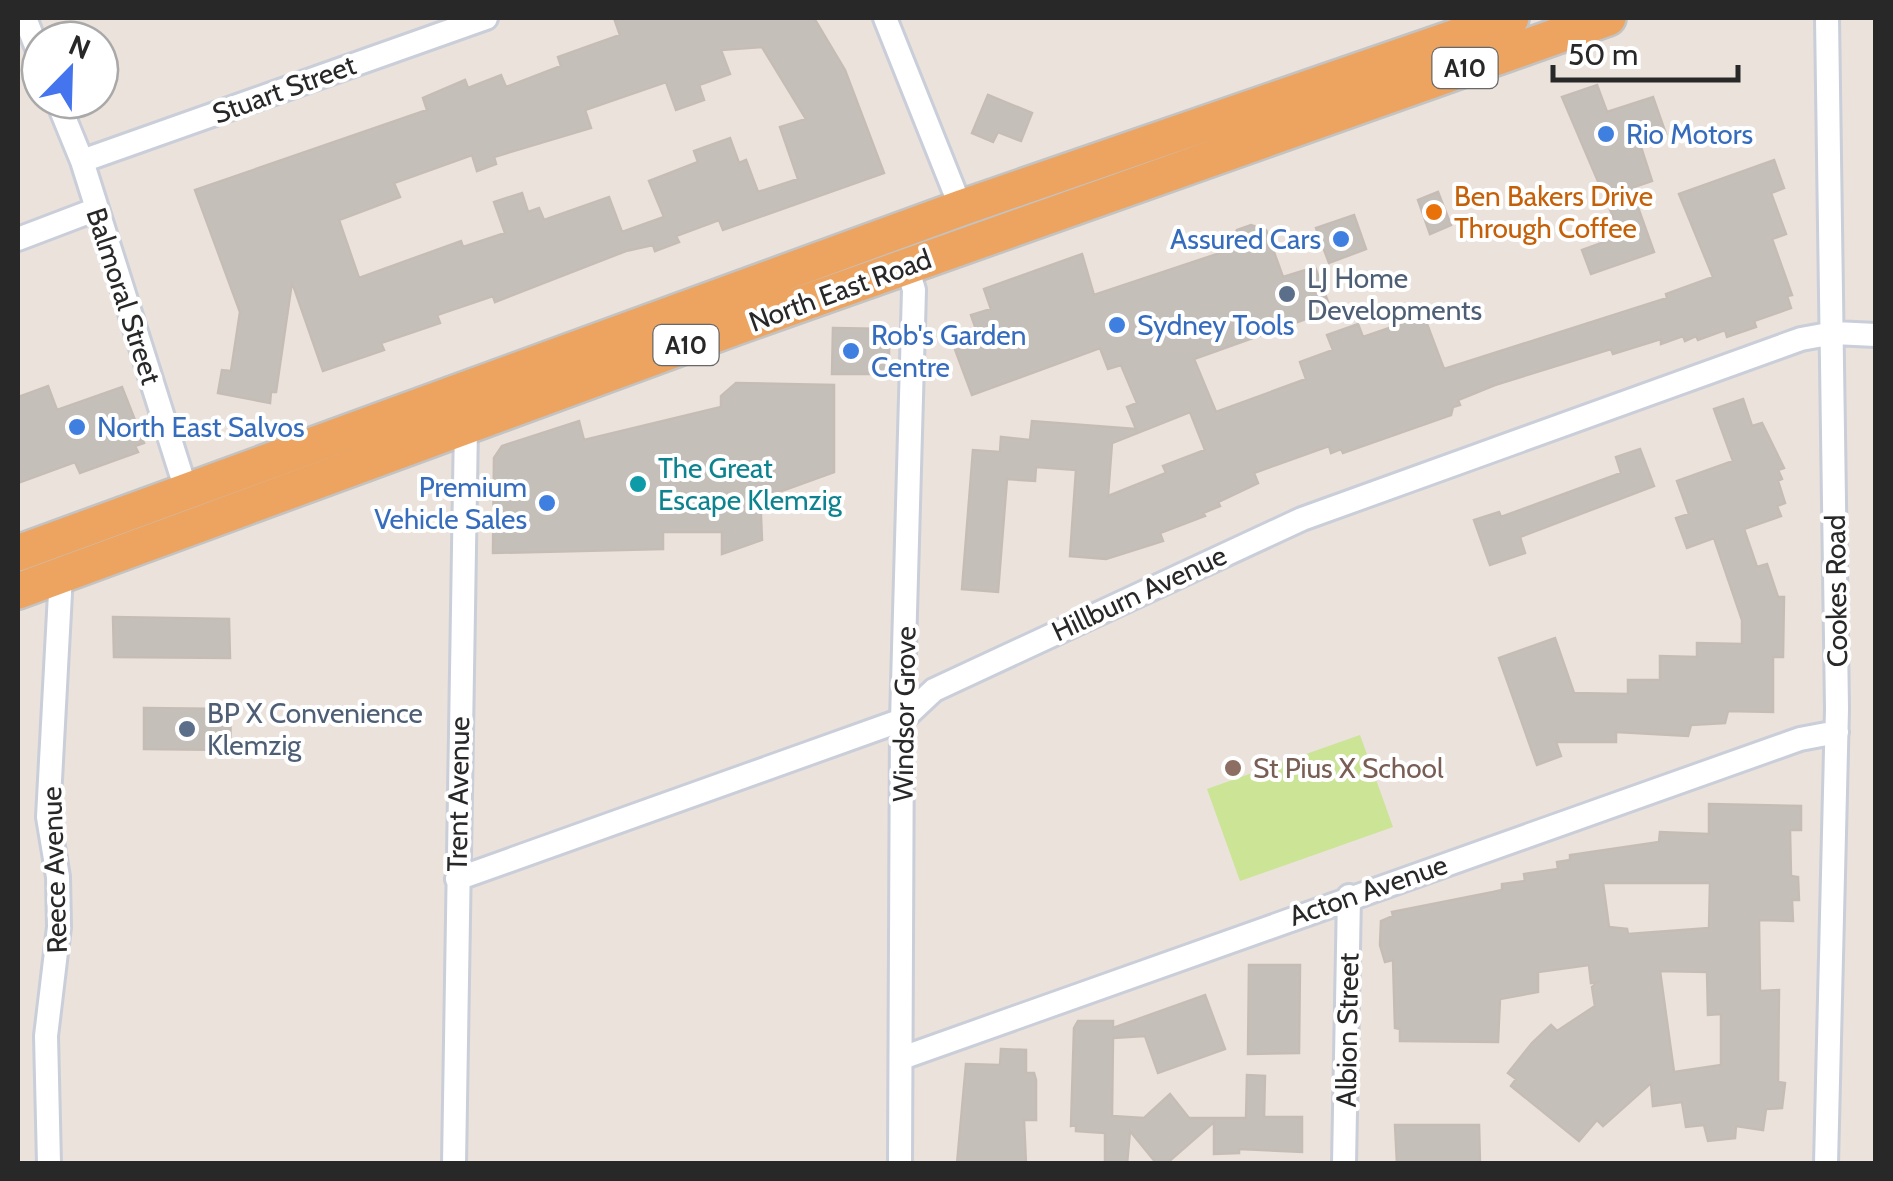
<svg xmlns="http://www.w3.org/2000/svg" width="1893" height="1181" font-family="Cabin,sans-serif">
	<rect width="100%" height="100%" fill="#eae2db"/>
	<path fill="#cbe496" d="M1360,735l33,92 -153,54 -33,-92z"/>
	<path fill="#c5bfba" stroke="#c5bdb5" stroke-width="2.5" fill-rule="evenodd" d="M614,18h200l31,52 39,103 -161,57 -4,-10 -43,16 3,6 -24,9 -2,-6 -27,6 -131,51 -2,-6 -56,19 3,8 -59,20 3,7 -61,21 -31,-89 -16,110h-5l-1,11 -52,-10 4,-23 9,1 9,-59 -45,-122 232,-80 -4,-12 42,-18 3,8 33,-13 5,12 55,-21 -3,-9 62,-22zM762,47l44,72 -26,8 18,52 -40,13 -12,-32 -7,3 -9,-25 -36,13 4,11 -49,19 15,36 -42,15 -13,-35 -65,23 -5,-12 -11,4 -6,-19 -28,9 11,31 -42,14 -2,-6 -102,37 -20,-58 61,-23 -6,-14 78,-28 5,16 19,-7 -2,-7 97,-29 -6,-18 81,-28 10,28 28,-10 -5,-15 31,-11 -9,-24z
		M1597,85l10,27 46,-15 13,37 -26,10 12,37 -21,7 23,64 -63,22 -9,-24 28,-10 -5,-15 10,-4 -53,-124z
		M988,95l44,18 -11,28 -23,-9 -5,10 -21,-9z
		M1774,160l10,28 -13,5 15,41 -14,5 20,56 -5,1 4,12 -37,13 2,6 -29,10 -2,-7 -27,10 -2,-4 -11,5 -2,-5 -22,8v-5l-48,15 -2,-5 -116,36 -37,15 2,5 -7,2 -2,8 -108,38 -2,-4 -10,4 -2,-7 -75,27 4,10 -40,19 2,4 -17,7 2,3 -45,17 3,8 -57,18 -36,-3 6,-86 -40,-3 -1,14 -28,-2 -9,113 -36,-3 11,-139 27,2 1,-15 29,3 2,-19 104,8 -9,-22 10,-4 -16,-38 -13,4 -8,-21 -128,47 -19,-51 25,-9 -7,-20 20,-6 -7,-20 98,-35 12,41 132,-44 11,-21 14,-5 15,5 17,47 32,-10 16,43 -137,49 22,53 90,-33 -6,-17 33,-12 -6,-15 31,-11 5,13 61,-21 20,53 223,-71 -1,-4 47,-17 -34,-83zM1190,412l15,38 -42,16 3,7 -58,23 4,-53z
		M1438,192l13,33 -21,9 -12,-34z
		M1354,215l12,34 -37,14 -13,-35z
		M833,328l56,1v45h-57z
		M736,383l98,2v87l-55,20h-19l2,48 -40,14v-22h-59v17l-170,4 1,-95 8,-12 77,-25 5,19 137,-33v-11z
		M48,386l9,24 65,-23 22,56 -9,3 3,6 -58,21 -5,-11 -57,21v-86z
		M1743,399l9,27 10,-3 22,45 -6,2 4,9 -4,2 7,22 -8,3 4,10 -37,13 13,38 10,-3 11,33h6l-1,60h-10v55l-45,-1 -3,12 -34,2 -3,11 -72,-4v10h-60l5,14 -24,9 -38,-107 56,-20 19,55 54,1v-14h32v-24l37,1v-14l45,1v-24l-28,-82 -27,10 -11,-30 13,-4 -12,-33 56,-20 -19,-52z
		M1640,449l14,37 -134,51 5,16 -35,12 -16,-45 25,-8 2,5 120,-44 -5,-16z
		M113,617l116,2 1,39 -116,-1z
		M144,708l87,1 -1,41 -86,-1z
		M1709,804l92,2v24h-11l1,46 7,1 1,23h-7l1,21 -34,-1 1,71 19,-1 -1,92 7,1 -3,25 -16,1 -3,21 -27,-4 -1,12 -27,3 -4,-16 -18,2 -4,-25 -29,4 -2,-23 -48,43 -6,-6 -18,21 -68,-55 5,-7 -8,-6 24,-30 19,-18 6,6 38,-25 -3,-19 6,-5 -7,1 -2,-18 -51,7v20l-38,7 -2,43 -98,-1v-12l-5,-1 -2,-68 -8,2 -5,-17 1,-24 12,-5 -1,-4 101,-20 9,-2v-6l23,-3 -1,-7 34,-5 -1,-7 13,-2v-5l89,-13 1,-10 49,2zM1603,883h107l-1,45 -81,6 -1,-5 -18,-2zM1660,971l47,1 1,43 13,-1v51l-47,7z
		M1249,965h51l-1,88 -51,1z
		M1205,995l20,54 -67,24 -13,-37 -32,2 -1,78 32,2 26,-24 19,24h57l1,-43 18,1 -1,41h38v35l-63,-3v4l-25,1v-32l-48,42h-9l-27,-33 -3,33h-22v-31l-29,-2v-6l-5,1 3,-98 4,-7h35v7z
		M1001,1049l25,1v23h8l2,7v40h-12l2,44h-69l9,-100 34,1z
		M1395,1125h84l1,38 -83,1z"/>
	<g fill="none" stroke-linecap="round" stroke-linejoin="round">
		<g stroke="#c9ced9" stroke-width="28">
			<path id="minor" d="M25,18l15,38
				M885,18l76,190
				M57,100l25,61 105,332
				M82,161l404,-143
				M18,239l79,-30
				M457,879l445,-159 32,-30 368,-171 499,-180 33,-6 42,2
				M902,1058l898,-319 37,-7
				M49,1164l-3,-128 13,-109 -1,-50 -10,-60 13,-242
				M454,1164l12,-739
				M900,1164l2,-444 12,-430 -7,-24
				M1344,1164l5,-268
				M1826,1164l11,-455 -10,-691"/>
		</g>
		<g stroke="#c3c3c3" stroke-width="40">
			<path id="trunk" d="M18,553l943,-345 550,-190
				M18,591l718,-264 872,-309"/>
		</g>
		<use href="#minor" stroke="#fff" stroke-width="22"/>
		<use href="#trunk" stroke="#eda460" stroke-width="35"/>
	</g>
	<g fill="#3f7fe0" stroke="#fff" stroke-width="4">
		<circle cx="1606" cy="134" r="10"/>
		<circle cx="1341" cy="239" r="10"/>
		<circle cx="1117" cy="325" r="10"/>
		<circle cx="851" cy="351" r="10"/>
		<circle cx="77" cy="427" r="10"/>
		<circle cx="547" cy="503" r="10"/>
	</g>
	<circle fill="#e8710a" stroke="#fff" stroke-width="4" cx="1434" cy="212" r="10"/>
	<g fill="#5c6f8a" stroke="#fff" stroke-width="4">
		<circle cx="1287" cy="294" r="10"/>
		<circle cx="187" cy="729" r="10"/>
	</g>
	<circle fill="#0f9aa8" stroke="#fff" stroke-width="4" cx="638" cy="484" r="10"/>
	<circle fill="#8d6e63" stroke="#fff" stroke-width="4" cx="1233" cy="768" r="10"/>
	<g text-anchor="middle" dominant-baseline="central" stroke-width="8" stroke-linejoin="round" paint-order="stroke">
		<g fill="#fff" stroke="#686868" stroke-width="2.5">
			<rect x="1432.5" y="48" width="65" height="40" rx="8"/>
			<rect x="653.5" y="325" width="65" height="40" rx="8"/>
		</g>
		<g font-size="25" font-weight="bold" fill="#282828">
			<text x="1465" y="68">A10</text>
			<text x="686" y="345">A10</text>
		</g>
		<g font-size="28" fill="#282828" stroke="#fff">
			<text transform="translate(284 89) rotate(-20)">Stuart Street</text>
			<text transform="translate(840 290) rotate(-20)">North East Road</text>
			<text transform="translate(124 296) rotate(72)">Balmoral Street</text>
			<text transform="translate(1836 591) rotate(-91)">Cookes Road</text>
			<text transform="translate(1139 593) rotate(-25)">Hillburn Avenue</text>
			<text transform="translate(904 714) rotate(-89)">Windsor Grove</text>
			<text transform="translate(458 794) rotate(-89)">Trent Avenue</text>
			<text transform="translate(54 870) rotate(-92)">Reece Avenue</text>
			<text transform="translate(1368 890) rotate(-19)">Acton Avenue</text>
			<text transform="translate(1347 1030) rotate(-89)">Albion Street</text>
		</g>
		<g font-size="28" fill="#366cbe" stroke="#fff" text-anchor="start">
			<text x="1626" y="134">Rio Motors</text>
			<text x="1321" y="239" text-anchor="end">Assured Cars</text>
			<text x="1137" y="325">Sydney Tools</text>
			<text x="871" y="335">Rob's Garden<tspan x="871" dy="32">Centre</tspan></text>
			<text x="97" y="427">North East Salvos</text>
			<text x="527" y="487" text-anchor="end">Premium<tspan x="527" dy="32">Vehicle Sales</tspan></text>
		</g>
		<g font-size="28" fill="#c56008" stroke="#fff" text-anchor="start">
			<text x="1454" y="196">Ben Bakers Drive<tspan x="1454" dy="32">Through Coffee</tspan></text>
		</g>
		<g font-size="28" fill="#4e5e75" stroke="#fff" text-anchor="start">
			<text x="1307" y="278">LJ Home<tspan x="1307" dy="32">Developments</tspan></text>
			<text x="207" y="713">BP X Convenience<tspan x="207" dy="32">Klemzig</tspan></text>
		</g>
		<g font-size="28" fill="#0d838f" stroke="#fff" text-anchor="start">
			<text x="658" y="468">The Great<tspan x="658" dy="32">Escape Klemzig</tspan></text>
		</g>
		<g font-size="28" fill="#785e54" stroke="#fff" text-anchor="start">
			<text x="1253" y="768">St Pius X School</text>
		</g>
	</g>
	<rect width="1893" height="1181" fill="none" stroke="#282828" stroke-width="40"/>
	<g transform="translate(70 70) rotate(23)"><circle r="48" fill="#ffffff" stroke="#a9a9a9" stroke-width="2.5"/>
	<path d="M0-8L18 38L0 25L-18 38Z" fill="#4475ee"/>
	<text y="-15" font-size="28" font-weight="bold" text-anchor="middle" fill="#282828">N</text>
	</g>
	<path d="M1553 65v15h185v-15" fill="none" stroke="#282828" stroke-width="5"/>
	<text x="1568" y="65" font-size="30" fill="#282828" stroke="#ffffff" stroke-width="8" paint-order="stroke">50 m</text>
</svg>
